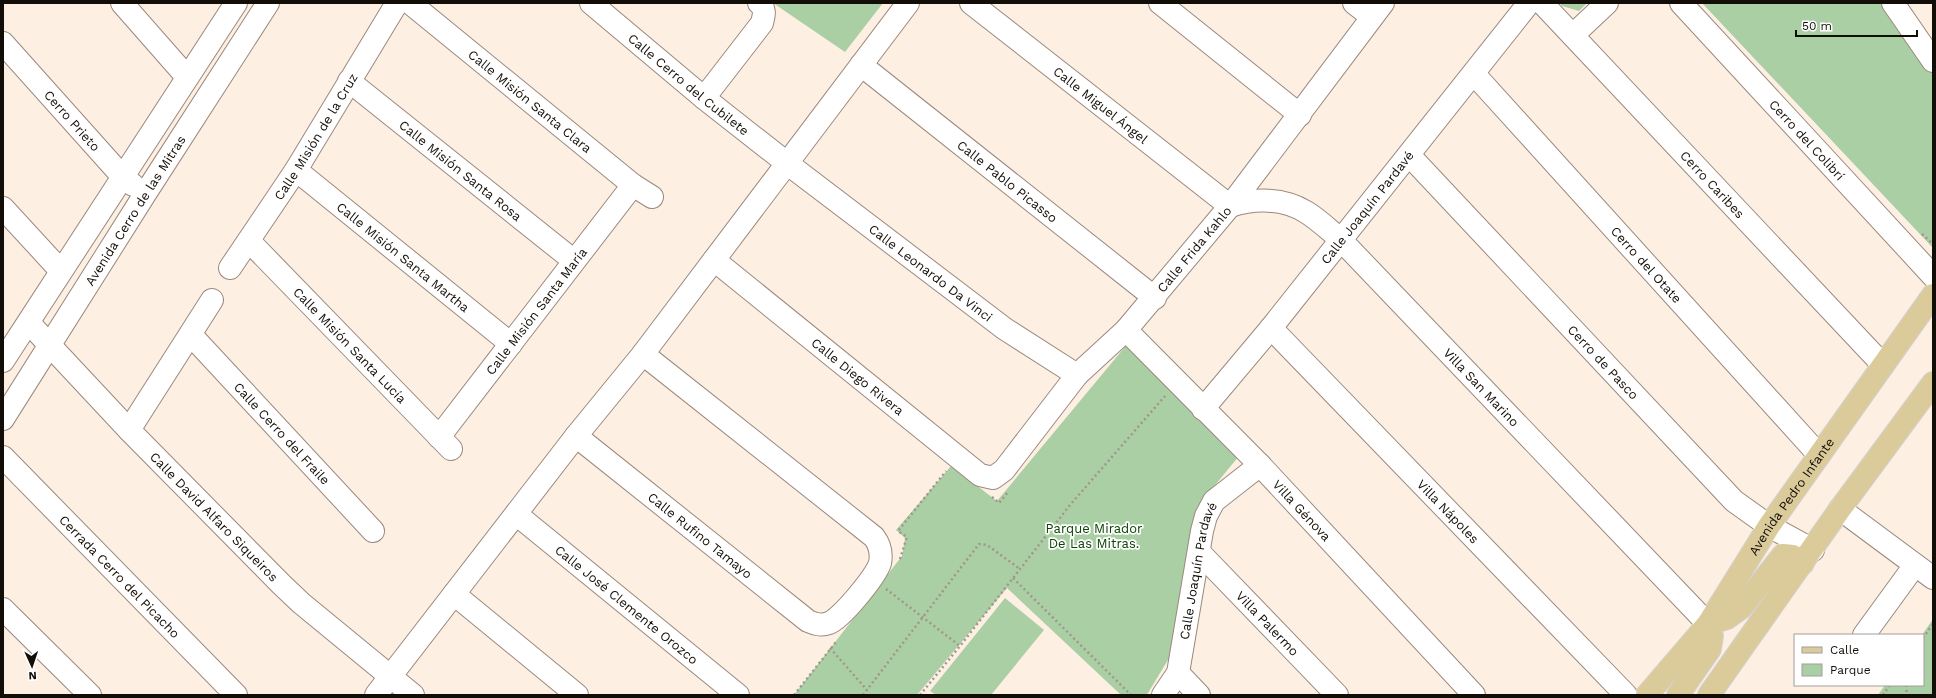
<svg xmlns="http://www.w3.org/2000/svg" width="1936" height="698" font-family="'Work Sans',sans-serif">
<rect width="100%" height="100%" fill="#feefe3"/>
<path fill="#aacfa4" d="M773 3H883L845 52Z
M1560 3H1587L1579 11 1562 6Z
M1702 3H1883L1933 75V248Z
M1129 342 1239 456 1197 507 1185 568 1180 640 1148 693 1146 695H1121L1007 588 917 695H794L902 556 905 538 896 530 951 466 997 501Z
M1005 598 1044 630 991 695H936L930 691Z
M1933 619V695H1878L1885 685H1923L1922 635Z"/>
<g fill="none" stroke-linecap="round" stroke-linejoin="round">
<defs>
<g id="minor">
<path d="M122 3 187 77"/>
<path id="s1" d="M410 3 633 185 652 197"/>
<path id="s2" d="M591 3 704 98 788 164 1005 329 1077 375"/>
<path id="s3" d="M971 3 1230 206C1255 198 1283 198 1306 212 1318 219 1329 230 1340 239L1708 624"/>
<path d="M1160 3 1300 115"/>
<path d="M1354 3 1372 17"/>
<path id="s4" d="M1542 3 1883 365"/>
<path id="s5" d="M1681 3 1933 276"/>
<path d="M1893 3 1933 61"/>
<path d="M1573 35 1607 3"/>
<path id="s6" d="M3 43 122 176 133 185"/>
<path id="s7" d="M861 65 1155 298"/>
<path id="s8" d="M1474 74 1819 455"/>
<path id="s9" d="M349 81 573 260"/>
<path d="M704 98 762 23C764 15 766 9 759 3"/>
<path id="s10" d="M1409 155 1734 501 1769 526 1813 550"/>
<path id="s11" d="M296 170 511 344"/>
<path d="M3 208 61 271"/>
<path id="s12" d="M249 241 451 449"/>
<path id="s13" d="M714 260 980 475 993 478 1004 470 1077 375 1126 330 1230 206 1383 3"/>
<path id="s14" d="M230 268 296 170 397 3"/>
<path id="s15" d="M29 323 129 430 281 584 301 603 413 695"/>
<path id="s16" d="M1271 328 1626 695"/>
<path id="s17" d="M1126 330 1260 465 1474 695"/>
<path id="s18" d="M191 335 373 531"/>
<path d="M3 361 236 3"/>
<path id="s19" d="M1203 409 1271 328 1529 3"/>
<path id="s20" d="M3 419 145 194 268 3"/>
<path d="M129 430 212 300"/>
<path id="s21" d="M576 436 808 621C815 624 821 626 829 623 841 619 876 576 880 563 882 553 880 545 874 537L643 354"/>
<path id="s22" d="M439 437 633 185"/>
<path id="s23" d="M3 457 236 695"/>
<path d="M1840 509 1933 578"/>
<path id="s24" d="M516 514 738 695"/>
<path id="s25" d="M1199 552 1337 695"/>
<path d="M454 594 577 695"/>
<path d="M3 609 90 695"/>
<path d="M1864 635 1915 565"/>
<path d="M1178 673 1199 695"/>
<path d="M376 695 576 436 643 354 908 3"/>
<path id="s26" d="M1163 695 1178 673 1202 531 1206 516 1214 501 1260 465"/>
</g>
<g id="major">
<path id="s27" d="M1647 695 1708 624 1769 526 1933 295"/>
<path d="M1678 695 1710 649 1712 636 1708 624 1727 618 1741 608 1783 555 1793 556 1803 563"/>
<path d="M1709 695 1840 509 1933 383"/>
</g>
</defs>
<use href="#minor" stroke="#9b897d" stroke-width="24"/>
<use href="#major" stroke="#d5d3d3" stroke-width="24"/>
<path stroke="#a1968c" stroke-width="2.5" stroke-dasharray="2 3" stroke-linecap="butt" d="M1922 234 1933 244
M992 497 999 503 1008 492
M900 559 907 537 898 531 946 471
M1013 578 1131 695
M886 589 960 646
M1923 638 1933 624
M830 648 867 690
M1906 685 1907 695
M794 695 836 642
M863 695 979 544 987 545 1020 569
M920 695 960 646 1070 505 1165 396
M1883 695 1890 685"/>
<use href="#minor" stroke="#fff" stroke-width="22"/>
<use href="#major" stroke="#dbcb9b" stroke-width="22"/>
</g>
<g text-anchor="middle" stroke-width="3.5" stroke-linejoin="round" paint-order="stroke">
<g font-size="13" fill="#130d08" stroke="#fff">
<text dy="5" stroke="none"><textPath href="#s2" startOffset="127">Calle Cerro del Cubilete</textPath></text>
<text dy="5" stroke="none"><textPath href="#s1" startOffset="155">Calle Misión Santa Clara</textPath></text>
<text dy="5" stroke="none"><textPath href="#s3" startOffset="165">Calle Miguel Ángel</textPath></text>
<text dy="5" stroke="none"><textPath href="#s6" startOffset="104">Cerro Prieto</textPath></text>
<text dy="5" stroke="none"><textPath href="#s14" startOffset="157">Calle Misión de la Cruz</textPath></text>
<text dy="5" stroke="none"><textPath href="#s5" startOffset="186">Cerro del Colibrí</textPath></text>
<text dy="5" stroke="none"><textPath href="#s9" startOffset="143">Calle Misión Santa Rosa</textPath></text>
<text dy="5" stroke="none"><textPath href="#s7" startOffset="187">Calle Pablo Picasso</textPath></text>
<text dy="5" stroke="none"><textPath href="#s4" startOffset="249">Cerro Caribes</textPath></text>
<text dy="5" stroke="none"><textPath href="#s19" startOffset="260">Calle Joaquín Pardavé</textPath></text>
<text dy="5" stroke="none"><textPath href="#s20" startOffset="247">Avenida Cerro de las Mitras</textPath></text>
<text dy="5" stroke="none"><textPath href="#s13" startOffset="661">Calle Frida Kahlo</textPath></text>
<text dy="5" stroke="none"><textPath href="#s11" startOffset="138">Calle Misión Santa Martha</textPath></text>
<text dy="5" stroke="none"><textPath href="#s8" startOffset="257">Cerro del Otate</textPath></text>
<text dy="5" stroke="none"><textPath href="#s2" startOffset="434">Calle Leonardo Da Vinci</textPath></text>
<text dy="5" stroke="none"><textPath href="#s22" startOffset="159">Calle Misión Santa María</textPath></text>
<text dy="5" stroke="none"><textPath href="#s12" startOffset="145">Calle Misión Santa Lucía</textPath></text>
<text dy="5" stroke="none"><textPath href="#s10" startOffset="284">Cerro de Pasco</textPath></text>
<text dy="5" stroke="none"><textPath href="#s13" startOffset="185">Calle Diego Rivera</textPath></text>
<text dy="5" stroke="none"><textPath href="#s3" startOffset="656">Villa San Marino</textPath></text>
<text dy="5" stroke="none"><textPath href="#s18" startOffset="134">Calle Cerro del Fraile</textPath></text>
<text dy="5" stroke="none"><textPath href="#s27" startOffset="246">Avenida Pedro Infante</textPath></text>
<text dy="5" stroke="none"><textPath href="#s17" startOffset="252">Villa Génova</textPath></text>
<text dy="5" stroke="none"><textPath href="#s16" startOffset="255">Villa Nápoles</textPath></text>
<text dy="5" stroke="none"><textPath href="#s15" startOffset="268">Calle David Alfaro Siqueiros</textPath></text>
<text dy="5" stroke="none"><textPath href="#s21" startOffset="159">Calle Rufino Tamayo</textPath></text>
<text dy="5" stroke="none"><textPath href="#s26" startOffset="131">Calle Joaquín Pardavé</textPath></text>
<text dy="5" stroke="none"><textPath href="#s23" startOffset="167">Cerrada Cerro del Picacho</textPath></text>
<text dy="5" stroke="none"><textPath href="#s24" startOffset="143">Calle José Clemente Orozco</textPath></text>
<text dy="5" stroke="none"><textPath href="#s25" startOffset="99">Villa Palermo</textPath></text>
</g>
<g font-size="13" fill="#0d4406" stroke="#fff">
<text x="1094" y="533">Parque Mirador<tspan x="1094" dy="15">De Las Mitras.</tspan></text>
</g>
</g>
<rect width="1936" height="698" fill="none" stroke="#130d08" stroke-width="8"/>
<rect x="1794" y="634" width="130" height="52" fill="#ffffff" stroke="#a19e9c"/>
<rect x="1802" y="647" width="20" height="6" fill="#dbcb9b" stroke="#a19e9c"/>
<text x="1830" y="654" font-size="12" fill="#130d08">Calle</text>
<rect x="1802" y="664" width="20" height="12" fill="#aacfa4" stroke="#a19e9c"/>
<text x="1830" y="674" font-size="12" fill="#130d08">Parque</text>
<g transform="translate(32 666) rotate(177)" stroke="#ffffff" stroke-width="3" paint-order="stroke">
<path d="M0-3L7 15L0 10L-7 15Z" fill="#130d08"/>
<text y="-6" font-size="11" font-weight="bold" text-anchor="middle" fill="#130d08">N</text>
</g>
<path d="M1796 30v6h121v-6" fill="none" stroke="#130d08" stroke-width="2"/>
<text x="1802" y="30" font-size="12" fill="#130d08" stroke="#ffffff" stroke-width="3" paint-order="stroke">50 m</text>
</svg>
